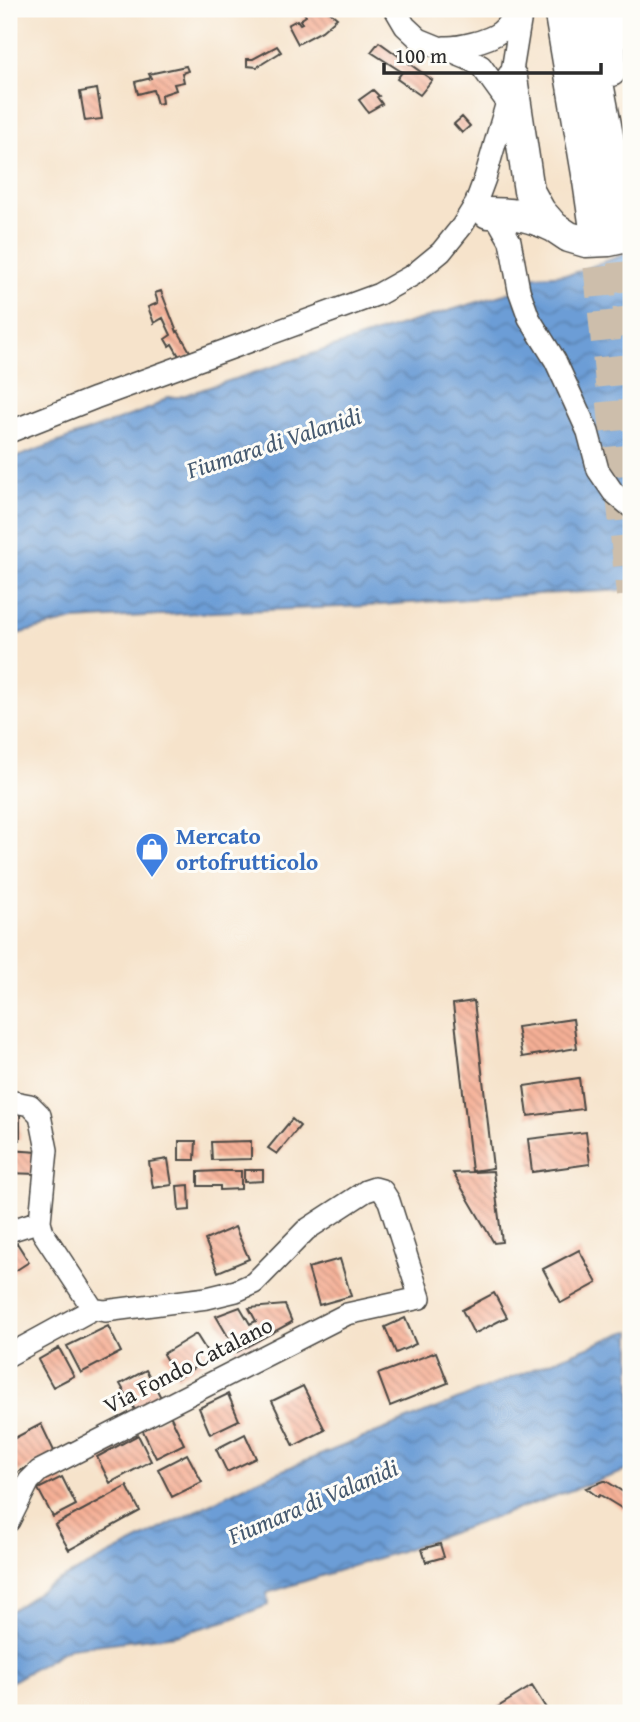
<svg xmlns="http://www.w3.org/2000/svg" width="640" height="1722" font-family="'Gentium Book Plus',serif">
<defs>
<pattern id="water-waves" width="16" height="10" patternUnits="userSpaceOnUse" patternTransform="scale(1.75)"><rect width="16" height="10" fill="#6c9dd6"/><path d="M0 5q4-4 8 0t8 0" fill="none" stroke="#5980ae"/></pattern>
<pattern id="building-back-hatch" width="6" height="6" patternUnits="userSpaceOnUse" patternTransform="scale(1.75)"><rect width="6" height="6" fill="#f6b096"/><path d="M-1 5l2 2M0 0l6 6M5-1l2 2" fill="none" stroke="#c78f7b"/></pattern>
</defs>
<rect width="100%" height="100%" fill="#fdfcf7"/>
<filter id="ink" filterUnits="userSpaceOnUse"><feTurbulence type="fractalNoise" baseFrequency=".0143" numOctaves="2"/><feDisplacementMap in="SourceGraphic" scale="14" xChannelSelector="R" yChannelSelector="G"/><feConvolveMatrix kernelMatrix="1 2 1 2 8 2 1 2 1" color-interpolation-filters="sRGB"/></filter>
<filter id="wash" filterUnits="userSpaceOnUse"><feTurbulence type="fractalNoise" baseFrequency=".00686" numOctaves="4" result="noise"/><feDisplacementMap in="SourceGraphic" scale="28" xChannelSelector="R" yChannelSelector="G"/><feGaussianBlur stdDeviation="1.57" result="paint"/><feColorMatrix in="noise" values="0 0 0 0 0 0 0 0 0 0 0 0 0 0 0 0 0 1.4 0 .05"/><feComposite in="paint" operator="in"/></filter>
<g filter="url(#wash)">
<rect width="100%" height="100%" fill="#f6e3cb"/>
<path fill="url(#water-waves)" stroke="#4c6480" stroke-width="2" d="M631 252V590L538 594 366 606 214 612 74 620 9 636V460L151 408 168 397H179L395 327 518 290 535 276 571 274Z
M631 1331V1469L400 1551 267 1593 268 1605 226 1621 176 1635 70 1648 9 1683V1612L46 1587 251 1483 625 1332Z"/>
<g id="blocks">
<path fill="url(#building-back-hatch)" d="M312 9H326L337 18 322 31 298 44 288 25 297 20 300 24 302 23 300 20 306 16 304 13Z
M379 42 432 80 420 95 397 79 402 72 371 52Z
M277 46 281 52 257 67 247 66V59H253Z
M186 66 188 71 182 73 184 82 174 84 176 90 161 95 162 103 157 104 153 90 138 94 135 82 151 78 149 74Z
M97 89 102 119 85 121 80 92Z
M373 90 379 96 377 97 382 104 368 112 359 100Z
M462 117 470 126 462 133 454 124Z
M161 291 177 332 178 331 192 355 182 361 172 344 169 346 165 339 171 335 163 318 154 323 148 307 158 303 155 293Z
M474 1001 493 1168 472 1171 453 1004Z
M573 1019 577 1048 522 1057 517 1027Z
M579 1078 583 1109 528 1116 524 1086Z
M9 1114H20V1140H9Z
M292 1119 300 1126 277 1154 268 1148Z
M586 1132 590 1164 532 1172 528 1139Z
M179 1141H196L195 1160H179Z
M251 1141V1159L212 1160 211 1142Z
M9 1150 38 1152 37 1174 9 1173Z
M168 1159 172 1185 153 1188 149 1162Z
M244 1170H263V1181L244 1182Z
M220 1171H241V1189L220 1190V1186H198V1172Z
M493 1171 502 1242 494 1243 453 1173Z
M189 1185 190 1210 179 1211 177 1186Z
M235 1227 249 1259 218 1272 205 1240Z
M17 1243 29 1262 9 1275V1249Z
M579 1250 597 1283 561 1303 543 1269Z
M340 1259 351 1296 319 1305 308 1268Z
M494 1293 507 1317 474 1334 462 1310Z
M285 1305 292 1322 237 1352 216 1316 240 1307 250 1324 256 1321 249 1308Z
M405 1318 416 1344 396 1353 385 1327Z
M108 1326 121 1352 81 1373 67 1346Z
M196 1334 211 1358 177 1378 163 1354Z
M59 1348 74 1376 53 1387 38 1360Z
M436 1352 448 1383 390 1406 378 1374Z
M146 1370 164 1403 139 1417 120 1384Z
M303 1386 325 1430 294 1446 272 1401Z
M228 1394 239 1420 210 1434 199 1408Z
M170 1415 184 1444 156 1458 142 1429Z
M41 1424 55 1453 14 1474 9 1463 13 1439Z
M245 1434 256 1458 227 1472 216 1449Z
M138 1435 151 1461 110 1483 97 1457Z
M187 1454 202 1482 172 1497 158 1469Z
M62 1477 76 1505 53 1517 38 1489Z
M604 1481H606L631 1497V1514L600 1495 598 1497 586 1488Z
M127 1486 140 1511 69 1550 55 1525Z
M440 1544 444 1557 426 1562 422 1549Z
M532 1686 549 1713H488Z"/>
</g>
</g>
<g filter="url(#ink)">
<use href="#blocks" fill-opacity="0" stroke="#494743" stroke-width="2"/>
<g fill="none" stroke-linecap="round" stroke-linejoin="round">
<path stroke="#cdbeab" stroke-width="30" stroke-dasharray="30 15" stroke-linecap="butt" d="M618 217 631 340
M594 222 631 595"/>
<defs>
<path id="minor" d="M395 9 405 26 419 39 468 59 481 66 507 102
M444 47C458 48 488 41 500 32 507 26 513 17 518 9
M482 210 498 220 510 241 519 290 529 318 555 360 588 432 598 470 613 492 631 507
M9 432 95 398 379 294 413 275 441 252 462 226 475 205 485 178 507 102 522 9
M9 1101 30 1105 40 1115 47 1150 40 1221 43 1233 93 1309 105 1311 207 1298 236 1291 254 1283 306 1230 366 1191 375 1188 382 1190 389 1201 420 1298 347 1314 39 1471 29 1481 9 1521
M9 1231 40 1221
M9 1355 93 1309"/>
<path id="highway" d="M559 9 587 174 594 222
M584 9 613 162 618 217
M610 9 611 71
M512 78 529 191 540 211 554 227 569 237 586 242 609 241 631 236
M488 213C514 213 530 216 554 227"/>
</defs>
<use href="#minor" stroke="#494743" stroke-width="24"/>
<use href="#highway" stroke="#494743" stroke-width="33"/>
<use href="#minor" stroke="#fff" stroke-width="21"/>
<use href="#highway" stroke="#fff" stroke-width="30"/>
</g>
</g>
<defs>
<symbol id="shop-pin" viewBox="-11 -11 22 30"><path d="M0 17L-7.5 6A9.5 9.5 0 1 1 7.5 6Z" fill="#3f7fe0" stroke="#fdfcf7"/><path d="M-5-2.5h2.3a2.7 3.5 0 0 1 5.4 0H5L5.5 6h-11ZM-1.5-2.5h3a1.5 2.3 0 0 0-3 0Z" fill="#fff"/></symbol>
</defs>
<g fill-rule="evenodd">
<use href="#shop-pin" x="133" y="830" width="38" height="52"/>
</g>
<g text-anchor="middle" stroke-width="6" stroke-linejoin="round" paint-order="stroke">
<g font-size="23" font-weight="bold" fill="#366cbe" stroke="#fdfcf7" text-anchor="start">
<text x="176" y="844">Mercato<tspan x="176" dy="26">ortofrutticolo</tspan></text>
</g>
<g font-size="23" fill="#2b2b2b" stroke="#fdfcf7">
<text transform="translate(188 1365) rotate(-27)" y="8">Via Fondo Catalano</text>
</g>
<g font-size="24" font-style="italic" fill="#45596f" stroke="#fdfcf7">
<text transform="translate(274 443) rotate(-18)" y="8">Fiumara di Valanidi</text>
<text transform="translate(313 1502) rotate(-23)" y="8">Fiumara di Valanidi</text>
</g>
</g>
<rect width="640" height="1722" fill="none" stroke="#fdfcf7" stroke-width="35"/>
<path d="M384 63v10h217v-10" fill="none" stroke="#2b2b2b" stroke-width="3.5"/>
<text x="395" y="63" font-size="21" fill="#2b2b2b" stroke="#fdfcf7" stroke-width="5" paint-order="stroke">100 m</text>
</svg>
